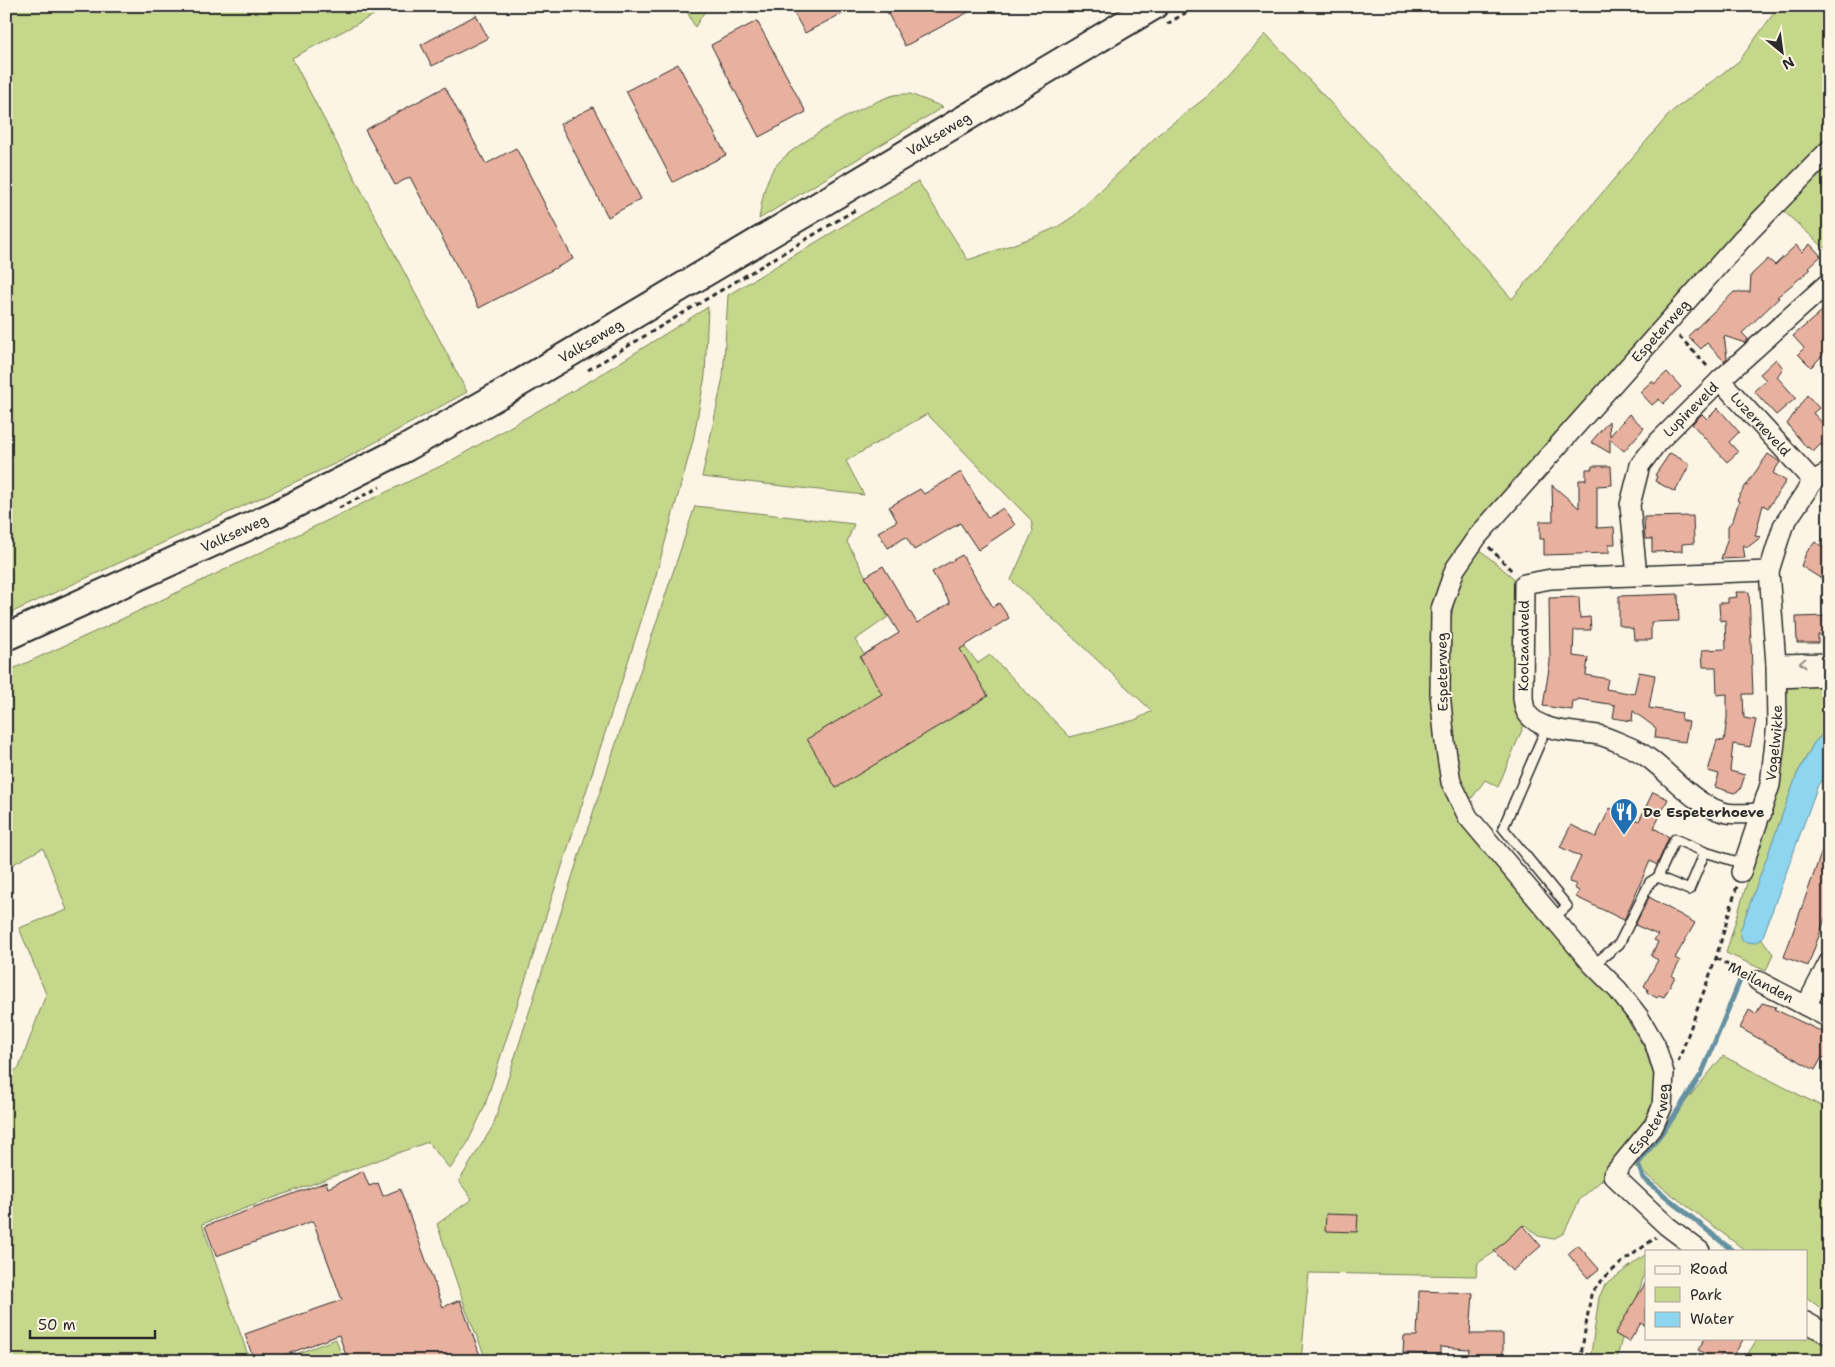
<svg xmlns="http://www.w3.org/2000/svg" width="1835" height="1367" font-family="'Shantell Sans',sans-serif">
<rect width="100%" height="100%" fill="#fcf5e5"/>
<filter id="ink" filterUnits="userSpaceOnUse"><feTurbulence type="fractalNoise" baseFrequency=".02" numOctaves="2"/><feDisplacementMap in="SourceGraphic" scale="10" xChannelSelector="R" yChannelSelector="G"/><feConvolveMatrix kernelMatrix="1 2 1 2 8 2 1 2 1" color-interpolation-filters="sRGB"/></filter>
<g filter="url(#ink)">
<path fill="#c5d78b" stroke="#78815b" d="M6 6H391L292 58 467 392 343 460 6 615Z
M684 6H708L695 27Z
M1779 6H1829V139L1797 168 1671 311 1444 584 1449 788 1612 995 1645 1049 1658 1088 1642 1130 1632 1146 1602 1180 1580 1199 1564 1233 1553 1239 1538 1236 1526 1225 1498 1250 1478 1263 1476 1276 1309 1273 1301 1361H482L486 1359 466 1310 437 1224 472 1199 459 1181 493 1126 582 846 695 506 854 524 847 542 888 617 855 640 887 690 961 643 978 663 990 655 1070 737 1135 720 1152 711 1011 580 1033 531 1031 520 927 414 846 461 864 495 702 477 723 377 728 295 918 181 968 260 1034 237 1057 227 1074 216 1160 133 1209 95 1266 34 1479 261 1512 299 1671 112 1739 61Z
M910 94 943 107 759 219C762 201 764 183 774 168 789 146 865 104 891 96 896 94 903 94 910 94Z
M1829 162V252L1781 209Z
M708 307 705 376 693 441 656 575 484 1108 467 1144 450 1169 428 1142 202 1224 250 1361H6V1075L19 1068 46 994 19 928 67 910 43 848 6 868V672L101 629 447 463 595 378Z
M1479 549 1517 581 1524 725 1498 787 1485 780 1472 798 1468 799C1445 750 1443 650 1455 597 1459 579 1470 565 1479 549Z
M1800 683H1829V727L1814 743 1797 774 1755 943 1762 939 1773 954 1766 971 1726 953 1783 763V696L1789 687Z
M1723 1056 1829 1110V1302L1823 1310 1806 1297V1251H1746L1633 1165Z
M1646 1254C1646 1291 1622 1324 1617 1361H1590L1599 1297 1605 1285Z
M1806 1332 1829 1344V1361H1743L1758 1338H1806Z
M336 1339 343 1361H277Z"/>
<path fill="#8ed5ef" stroke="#6691a1" d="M1829 727V771L1818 785 1762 939 1755 943 1742 941 1740 931 1797 774 1814 743Z"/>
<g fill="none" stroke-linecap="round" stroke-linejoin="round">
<path stroke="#6691a1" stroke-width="5" d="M1733 1251 1643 1178 1638 1164 1670 1122 1702 1073 1741 978"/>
</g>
<path fill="#e8b09e" stroke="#2b2b2b" d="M790 6H856L805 33Z
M884 6H980L905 46Z
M476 15 488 38 432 66 421 45Z
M757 21 806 112 759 137 711 45Z
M678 64 726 155 673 182 626 91Z
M445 87 486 164 516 148 573 259 479 308 410 177 395 185 365 130Z
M593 107 641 199 608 217 560 124Z
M1810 244 1821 256 1809 267 1811 269 1777 297 1779 298 1742 333 1748 339 1745 343 1724 336 1727 358 1724 361 1707 343 1701 349 1688 336 1734 292H1750L1751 275 1768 259 1775 265 1796 245 1802 252Z
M1829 305V349L1811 367 1798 354 1804 348 1793 336Z
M1776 359 1783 368 1777 377 1796 398 1776 415 1754 391 1766 380 1760 374Z
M1667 372 1681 387 1663 404 1659 399 1652 405 1640 392 1652 381 1654 384Z
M1807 395 1819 408 1813 413 1829 430V453L1821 444 1813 452 1808 447 1807 448 1787 424Z
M1718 408 1739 432 1729 442 1738 452 1727 462 1692 424 1702 414 1707 419Z
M1629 414 1644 428 1624 451 1610 439V453L1591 442 1609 421 1610 436Z
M1670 453 1690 464 1675 492 1655 481 1657 476 1655 475Z
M1768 454 1780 462 1773 473 1786 481 1768 508 1763 505 1755 536 1761 537 1748 547 1743 545 1745 558 1721 559 1728 537V526L1733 520 1739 501 1737 500 1746 485 1748 486 1747 484Z
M1592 466H1611L1612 485 1597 486V528L1614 527 1615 544H1609V553L1544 555V539H1540V521H1553L1552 485 1579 508V480H1586V469H1592Z
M961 472 988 518 1003 508 1015 525 978 550 960 523 914 550 906 537 888 548 878 532 897 521 889 507 920 489 924 494Z
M1693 516 1694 543 1682 544V551L1652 552V539H1645L1644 517Z
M1815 542 1829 551V562L1820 578 1801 566 1806 553Z
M962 555 993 607 999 603 1009 618 960 649 988 696 836 788 807 739 882 694 860 657 899 633 865 577 883 566 917 623 950 603 932 572Z
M1736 592H1749L1753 694H1743L1744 718 1756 720 1750 747 1733 744 1730 771 1745 775 1740 790 1734 793 1715 787 1719 774 1708 771 1717 740 1724 741 1727 718V694L1717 695 1716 667H1703L1702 650 1726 649 1725 620 1720 621 1719 603H1728V598L1737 597Z
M1678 594 1679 621 1651 622V640H1634L1633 629 1619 625V596Z
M1579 597 1580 618 1590 617 1591 630H1574L1573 656 1588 658 1586 675 1608 679 1606 689 1634 694 1639 672 1655 675 1649 708 1682 713 1681 720 1689 722 1685 742 1655 738 1656 728 1633 711 1632 721 1613 718 1615 705 1578 699 1577 701H1573L1572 710 1543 706 1550 662 1549 598Z
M1829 616V635H1818V643H1797L1796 617Z
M1653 792 1668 799 1654 828 1669 837 1657 865 1650 861 1624 920 1576 897 1579 891 1574 888 1576 884 1569 882 1581 857 1560 847 1571 825 1596 837 1610 808 1639 821Z
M1827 837H1829V908L1808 966 1784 957Z
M1649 897 1695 923 1675 958 1680 961 1672 976 1675 977 1664 997 1659 995 1657 998 1647 992 1648 989 1644 986 1658 960 1651 956 1658 942 1654 940 1658 935 1635 925Z
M1762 1003 1776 1007 1774 1009 1829 1035V1060L1822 1057 1815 1070 1740 1028 1749 1010 1756 1014Z
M363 1171 369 1186 378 1183 383 1196 400 1189 443 1307 460 1300 482 1361H348L339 1335 268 1361H254L245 1334 342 1300 313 1221 216 1256 205 1226 326 1182 328 1188Z
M1326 1214 1358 1215 1357 1232 1325 1231Z
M1523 1225 1541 1246 1512 1271 1494 1251Z
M1578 1245 1599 1269 1588 1278 1568 1254Z
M1646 1282V1326L1641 1323 1629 1342 1615 1334Z
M1419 1291 1473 1293 1470 1334H1503V1357L1468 1356 1469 1349 1440 1347V1354L1403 1353 1404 1336H1417Z
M1705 1338H1744L1731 1360 1722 1354 1718 1361 1698 1350Z"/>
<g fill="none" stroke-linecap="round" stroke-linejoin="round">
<defs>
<path id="service" d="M1542 738 1503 828 1567 906 1553 919
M1705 852 1689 890 1658 877 1675 839 1705 852 1744 864
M1593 965 1619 944 1650 882 1658 877"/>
<g id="minor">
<path id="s1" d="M1720 380 1813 481"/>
<path id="s2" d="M1637 576 1630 505 1640 465 1657 443 1720 380 1829 282"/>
<path d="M1776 664 1829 663"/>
<path d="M1777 678 1829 676"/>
<path id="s3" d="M1762 813C1751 813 1738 815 1727 813 1687 805 1664 760 1627 746 1617 742 1608 737 1598 735 1576 731 1541 733 1527 713 1524 709 1524 703 1523 698L1524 584 1551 579 1769 571"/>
<path id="s4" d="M1741 872 1770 785 1777 724 1776 664 1769 571 1783 526 1813 481 1829 472"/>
<path d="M1758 981 1829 1018"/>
<path d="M1806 1006 1829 962"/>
<path id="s5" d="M1700 1251 1667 1226 1613 1175 1654 1125 1662 1107 1664 1073 1655 1044 1639 1017 1618 990 1593 965 1468 817 1451 782 1445 743 1440 693 1441 609 1455 569 1477 537 1741 240 1829 150"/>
<path d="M1806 1322 1829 1335"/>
</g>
<g id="secondary">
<path id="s6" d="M6 637 274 515 406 448 508 390 1154 6"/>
</g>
</defs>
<use href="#service" stroke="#2b2b2b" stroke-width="12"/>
<use href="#minor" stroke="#2b2b2b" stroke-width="22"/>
<use href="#secondary" stroke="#2b2b2b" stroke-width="30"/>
<path stroke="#2b2b2b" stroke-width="3" stroke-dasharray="5 4" stroke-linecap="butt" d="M1167 24 1197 6
M1679 336 1709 368
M588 370 855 210
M339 508 380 487
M1489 547 1514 573
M6 661 13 658
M1716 958 1744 974
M1678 1062 1716 958 1737 886
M1580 1361 1591 1295C1606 1270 1634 1255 1656 1237"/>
<use href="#service" stroke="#fcf5e5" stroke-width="9"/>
<use href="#minor" stroke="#fcf5e5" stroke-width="19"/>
<use href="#secondary" stroke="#fcf5e5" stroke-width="26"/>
</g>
<defs><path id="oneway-chevron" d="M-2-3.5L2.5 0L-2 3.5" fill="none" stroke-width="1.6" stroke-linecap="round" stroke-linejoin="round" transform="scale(1.25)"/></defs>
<use stroke="#949088" href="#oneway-chevron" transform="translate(1803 663) rotate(179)"/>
</g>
<defs>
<symbol id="restaurant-pin" viewBox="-11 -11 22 30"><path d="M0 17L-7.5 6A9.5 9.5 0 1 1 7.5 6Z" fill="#1f6fb2" stroke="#fcf5e5"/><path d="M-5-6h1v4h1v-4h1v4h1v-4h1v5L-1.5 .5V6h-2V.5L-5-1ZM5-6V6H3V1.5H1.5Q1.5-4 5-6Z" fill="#fff"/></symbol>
</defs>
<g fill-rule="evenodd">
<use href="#restaurant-pin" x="1608" y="796" width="32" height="43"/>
</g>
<g text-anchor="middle" stroke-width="4" stroke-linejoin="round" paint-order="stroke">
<g font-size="14" fill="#2b2b2b" stroke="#fcf5e5">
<text dy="5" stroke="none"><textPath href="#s6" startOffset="1061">Valkseweg</textPath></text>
<text dy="5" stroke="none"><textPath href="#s5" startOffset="1129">Espeterweg</textPath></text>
<text dy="5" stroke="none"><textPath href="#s6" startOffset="656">Valkseweg</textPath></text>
<text dy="5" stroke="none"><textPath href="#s2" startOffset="188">Lupineveld</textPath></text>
<text dy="5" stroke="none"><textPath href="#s1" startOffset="60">Luzerneveld</textPath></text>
<text dy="5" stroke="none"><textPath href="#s6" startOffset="251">Valkseweg</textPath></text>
<text dy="5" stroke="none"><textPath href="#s3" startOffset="332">Koolzaadveld</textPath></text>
<text transform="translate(1442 672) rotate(-91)" y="5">Espeterweg</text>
<text dy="5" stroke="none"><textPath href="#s4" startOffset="134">Vogelwikke</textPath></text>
<text transform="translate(1761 982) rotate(28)" y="5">Meilanden</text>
<text dy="5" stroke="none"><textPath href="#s5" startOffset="184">Espeterweg</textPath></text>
</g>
<g font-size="14" font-weight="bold" fill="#2b2b2b" stroke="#fcf5e5" text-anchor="start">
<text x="1643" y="817">De Espeterhoeve</text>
</g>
</g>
<rect width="1835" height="1367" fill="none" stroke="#fcf5e5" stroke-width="25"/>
<rect x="12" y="12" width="1810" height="1342" fill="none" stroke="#2b2b2b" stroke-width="2" filter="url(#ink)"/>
<rect x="1645" y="1250" width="162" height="90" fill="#fcf5e5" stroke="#a8a49b"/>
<rect x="1655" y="1266" width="25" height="8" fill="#fcf5e5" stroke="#a8a49b"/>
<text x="1690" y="1274" font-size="15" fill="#2b2b2b">Road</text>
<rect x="1655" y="1287" width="25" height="15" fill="#c5d78b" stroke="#a8a49b"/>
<text x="1690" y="1300" font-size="15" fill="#2b2b2b">Park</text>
<rect x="1655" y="1312" width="25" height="15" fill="#8ed5ef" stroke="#a8a49b"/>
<text x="1690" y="1324" font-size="15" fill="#2b2b2b">Water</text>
<g transform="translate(1782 52) rotate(151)" stroke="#fcf5e5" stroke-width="4" paint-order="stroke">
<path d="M0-4L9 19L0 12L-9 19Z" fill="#2b2b2b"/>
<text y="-8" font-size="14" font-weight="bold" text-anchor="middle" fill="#2b2b2b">N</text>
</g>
<path d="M30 1330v8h125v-8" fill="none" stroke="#2b2b2b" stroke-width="2.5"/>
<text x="38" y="1330" font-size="15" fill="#2b2b2b" stroke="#fcf5e5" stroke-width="4" paint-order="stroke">50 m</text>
</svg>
